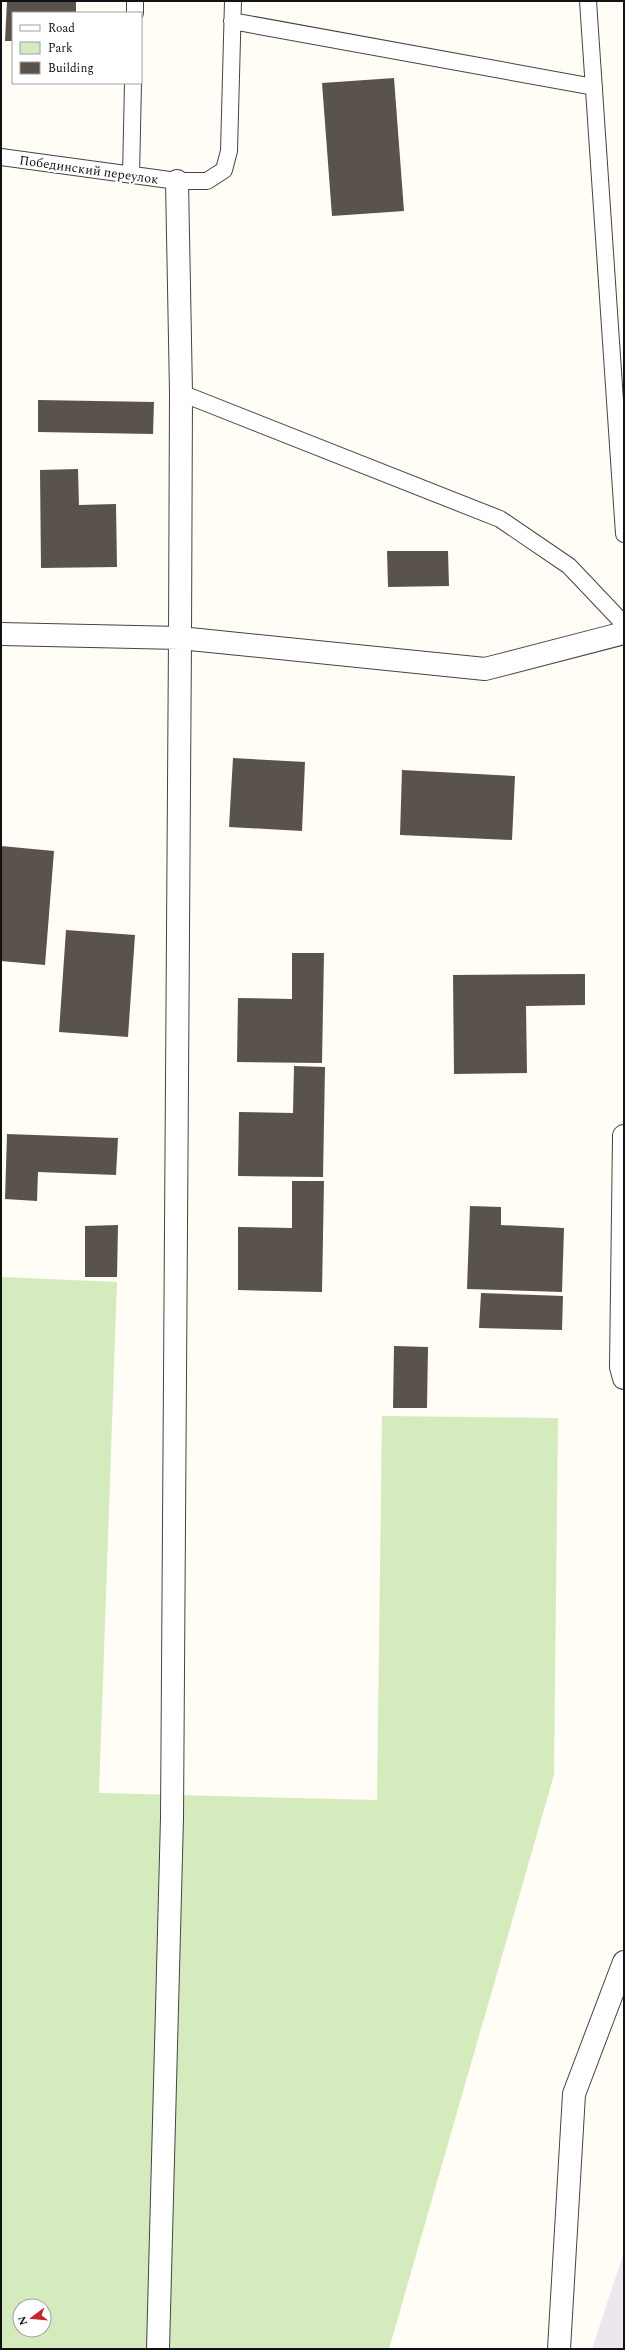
<svg xmlns="http://www.w3.org/2000/svg" width="625" height="2350" font-family="Spectral,serif">
<rect width="100%" height="100%" fill="#fffdf5"/>
<path fill="#eee6ef" d="M624 2252V2349H592Z"/>
<path fill="#d5ebbd" fill-rule="evenodd" d="M1 1277 117 1282 99 1793 377 1800 382 1416 558 1418 554 1775 389 2349H1ZM20 2306H44V2330H20Z"/>
<path fill="#5a524d" d="M7 1H76V13H13V41H5Z
M394 78 404 211 332 216 322 83Z
M38 400 154 402 153 434 38 432Z
M78 469 79 505 116 504 117 567 41 568 40 470Z
M387 551H448L449 586 388 587Z
M233 758 305 762 302 831 229 827Z
M402 770 515 776 512 840 400 835Z
M1 846 54 851 45 965 1 961Z
M66 930 135 935 128 1037 59 1032Z
M292 953H324L322 1063 237 1062 238 998 292 999Z
M585 974V1005L526 1006 527 1073 454 1074 453 975Z
M294 1066 325 1067 323 1177 238 1176 239 1112 293 1113Z
M7 1134 118 1138 116 1175 38 1172 37 1201 5 1199Z
M292 1181H324L322 1292 238 1290V1227L292 1228Z
M470 1206 501 1207V1225L564 1228 562 1292 467 1289Z
M118 1225 117 1277H85V1226Z
M481 1293 563 1296 562 1330 479 1328Z
M394 1346 428 1347 427 1408H393Z"/>
<g fill="none" stroke-linecap="round" stroke-linejoin="round">
<defs>
<path id="lane" d="M588 1 624 534
M135 13V1
M232 21 594 87
M1 157 177 181H207L224 170 229 151 233 1
M131 175 133 83
M181 393 500 519 569 566 624 624"/>
<path id="street" d="M1 634 180 638 485 669 624 633
M624 1136 621 1367 624 1378
M158 2349 172 1818 180 638 181 393 177 181
M559 2349 574 2094 624 1962"/>
</defs>
<use href="#lane" stroke="#444" stroke-width="18"/>
<use href="#street" stroke="#444" stroke-width="24"/>
<use href="#lane" stroke="#fff" stroke-width="16"/>
<use href="#street" stroke="#fff" stroke-width="22"/>
</g>
<g text-anchor="middle" stroke-width="4" stroke-linejoin="round" paint-order="stroke">
<g font-size="13" fill="#111" stroke="#fff">
<text transform="translate(89 169) rotate(8)" y="5">Побединский переулок</text>
</g>
</g>
<rect width="625" height="2350" fill="none" stroke="#111111" stroke-width="4"/>
<rect x="12" y="12" width="130" height="72" fill="#ffffff" stroke="#a0a0a0"/>
<rect x="20" y="25" width="20" height="6" fill="#ffffff" stroke="#a0a0a0"/>
<text x="48" y="32" font-size="12" fill="#111111">Road</text>
<rect x="20" y="42" width="20" height="12" fill="#d5ebbd" stroke="#a0a0a0"/>
<text x="48" y="52" font-size="12" fill="#111111">Park</text>
<rect x="20" y="62" width="20" height="12" fill="#5a524d" stroke="#a0a0a0"/>
<text x="48" y="72" font-size="12" fill="#111111">Building</text>
<g transform="translate(32 2318) rotate(254)"><circle r="19" fill="#ffffff" stroke="#a0a0a0"/>
<path d="M0-3L7 15L0 10L-7 15Z" fill="#c4262e"/>
<text y="-6" font-size="11" font-weight="bold" text-anchor="middle" fill="#111111">N</text>
</g>
</svg>
